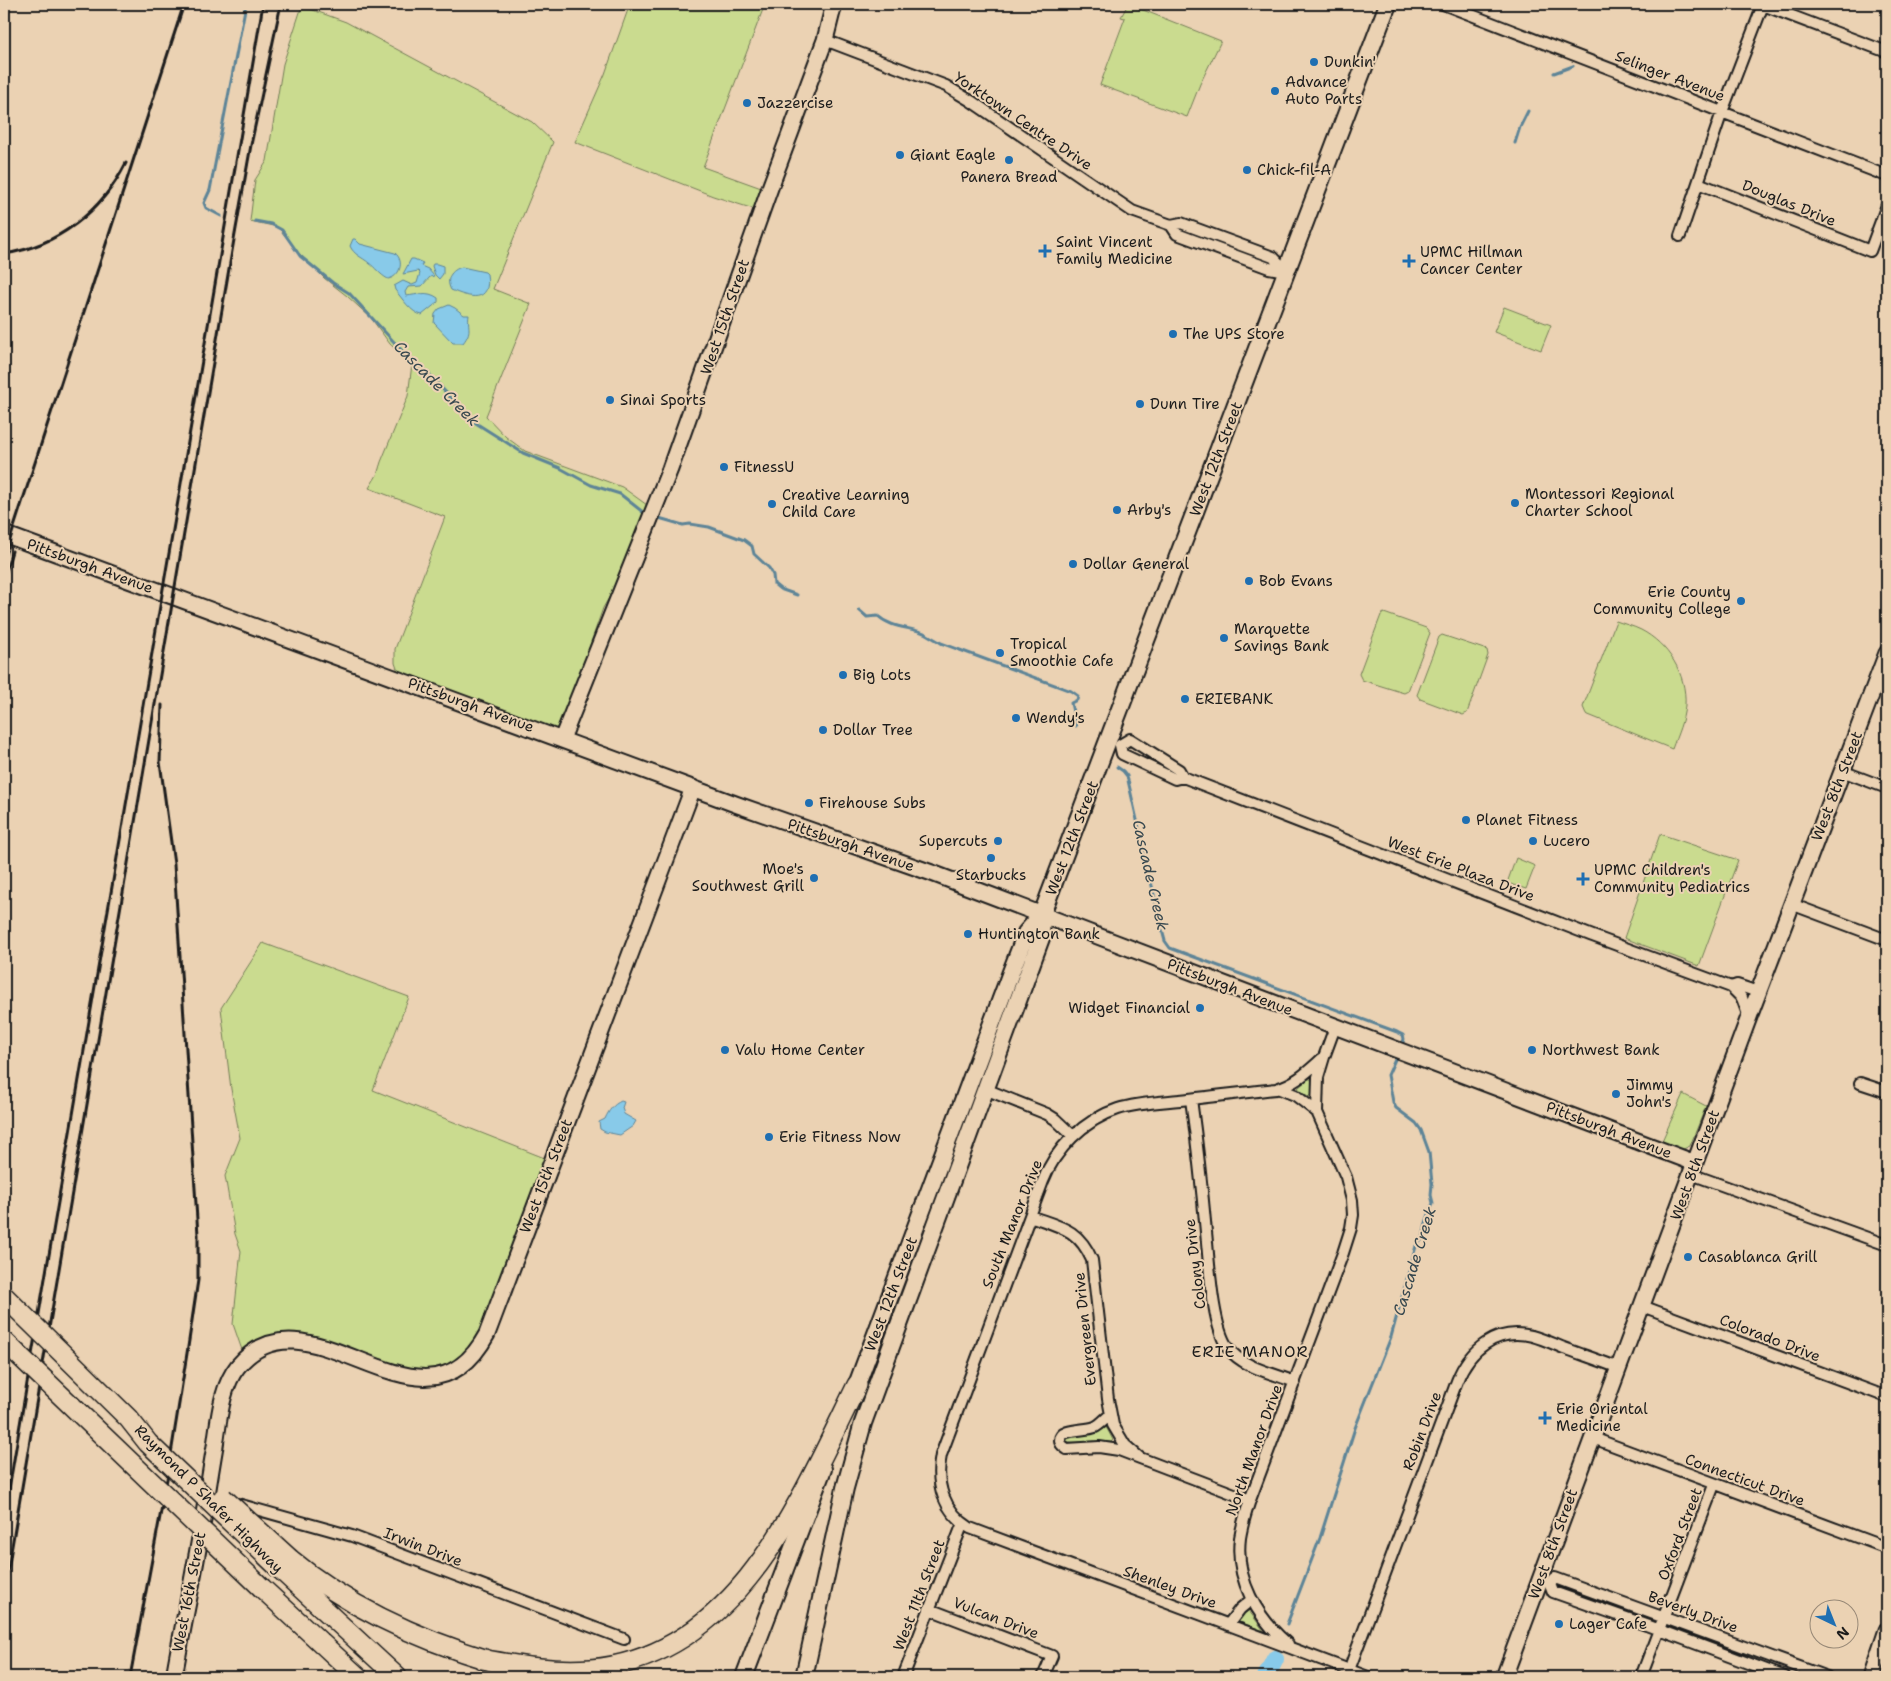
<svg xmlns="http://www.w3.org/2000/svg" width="1891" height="1681" font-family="'Shantell Sans',sans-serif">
<rect width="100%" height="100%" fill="#ebd2b3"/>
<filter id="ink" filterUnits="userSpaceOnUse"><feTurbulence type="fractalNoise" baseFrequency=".02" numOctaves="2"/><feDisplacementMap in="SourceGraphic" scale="10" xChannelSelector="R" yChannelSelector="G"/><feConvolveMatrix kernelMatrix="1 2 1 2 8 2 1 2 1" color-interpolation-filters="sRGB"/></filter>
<g filter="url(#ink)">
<path fill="#cadb8f" stroke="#737c56" d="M630 4H765L703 167 764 189 757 210 713 196 575 142 605 74Z
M1128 4 1221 41 1200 84 1187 117 1100 85 1125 18 1121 17Z
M302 6 346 22 532 122 553 142 493 289 531 304 486 416 506 437 525 451 622 487 647 505 614 589 603 608 579 676 555 733 399 674 395 663V649L445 517 369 488 377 475 381 462 408 396 412 364 390 344 371 318 347 296 324 278 298 252 278 227 250 221 255 180 267 161 283 64Z
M1504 307 1551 325 1541 350 1494 332Z
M1384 613 1426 628 1430 633 1408 691 1404 693 1362 680 1359 674 1381 615Z
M1616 621C1624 624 1633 626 1641 630 1668 644 1687 674 1685 705 1684 720 1677 735 1672 749L1586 714 1583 707Z
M1442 635 1487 650 1488 655 1467 713 1463 715 1420 699 1417 695 1439 637Z
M1660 834 1738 860 1699 966 1624 938Z
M1516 858 1535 866 1526 889 1507 883Z
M263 943 409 997 373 1090 547 1159 484 1329 473 1348 448 1367 411 1373 303 1336C278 1332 265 1341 243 1353L233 1324 241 1251 235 1234 225 1176 240 1138 231 1089 221 1008Z
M1308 1079H1311L1313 1082 1312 1095 1309 1097 1298 1088Z
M1683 1094 1706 1106 1690 1146 1681 1150 1661 1143Z
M1106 1427 1113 1440 1111 1442C1100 1440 1072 1444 1066 1441L1068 1437 1098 1433Z
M1247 1610 1249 1611 1264 1631 1239 1622V1618Z"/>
<path fill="#88cae9" stroke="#5d8497" d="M353 239H355L360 244 395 253C405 261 400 277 388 279 379 274 376 268 369 263 362 257 354 255 350 246Z
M411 259H414L423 263 421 266 428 269 434 276 430 277 422 286 408 287 405 292 406 296C418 295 427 290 438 298V302L422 315C411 313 402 298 395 290L394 286 403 281 412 285 417 283 420 273 418 271 403 274Z
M433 264H437L443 266V274L439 279 435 275 432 266Z
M462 267 485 272 487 274C492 304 469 298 451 290 445 279 451 270 462 267Z
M449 305 455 308 464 315H469C467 328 473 330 463 343H453L434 323 435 314 439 309Z
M621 1101 624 1102 622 1108 624 1114 636 1121 633 1126 620 1135 605 1132 600 1129 599 1122 605 1119C609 1110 613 1105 621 1101Z"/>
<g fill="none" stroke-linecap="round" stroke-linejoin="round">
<path stroke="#5d8497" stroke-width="3" d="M1554 73 1573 66
M1515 143 1520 127 1528 111
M221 216 206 208 204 203 210 190 246 4
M255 221 271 224 282 230 300 256 333 283 349 293 406 355 429 374 471 420 523 453 560 468 591 485 620 494 644 513
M659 518 683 525 690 524 709 527 744 540 752 546 754 554 769 568 773 575 774 584 780 589 797 595
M859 610 867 617 878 616C891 628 909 627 924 633 930 636 936 640 941 643L1071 691 1078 696 1077 700 1071 703 1076 726
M1117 767 1123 771 1127 776 1162 930 1165 941 1170 948 1397 1032 1403 1035 1404 1039 1401 1048
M1287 1624 1320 1538 1355 1428 1391 1337 1416 1246 1423 1238 1426 1223 1433 1203 1431 1195 1432 1184 1429 1152 1421 1130 1416 1123 1396 1108 1393 1102 1388 1075 1397 1055"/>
<path stroke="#88cae9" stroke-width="18" d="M1266 1677 1275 1659"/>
<defs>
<path id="street" d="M1443 4 1887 176
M825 40 946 86 971 101 1132 211 1171 225 1181 223 1273 257 1286 271
M1698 183 1870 251 1887 205
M1171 225 1177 234 1269 268 1286 271
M1680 236 1722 112 1763 5 1887 52
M1842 771 1887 788
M1183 777 1179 770 1130 739 1120 745 1122 754 1175 779 1183 777 1590 935 1731 987 1742 998 1749 1017
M1791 904 1887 940
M1731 987 1737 985 1758 992
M1324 1057C1308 1071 1297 1083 1276 1089 1247 1092 1218 1096 1189 1099 1166 1102 1140 1102 1118 1109 1084 1120 1055 1149 1043 1181L941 1455C935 1484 944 1512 970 1528L1368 1677
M1860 1083 1887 1092
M985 1089 1047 1114 1055 1119 1073 1136
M1280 1089 1295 1095 1317 1112
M1191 1099C1197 1143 1202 1188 1206 1232 1209 1260 1212 1327 1228 1348 1243 1368 1273 1373 1295 1382
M1691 1174 1887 1245
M1030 1216C1060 1227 1078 1228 1092 1260L1108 1399 1113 1425 1125 1445 1140 1458
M1642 1306 1887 1397
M1110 1415C1105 1419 1100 1425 1095 1427 1086 1431 1060 1428 1060 1440 1060 1445 1064 1447 1067 1449L1099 1447 1119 1450 1250 1500
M1593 1438 1887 1548
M234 1503 352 1536 624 1639
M929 1609 1052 1656 1043 1677
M1228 1625 1240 1609 1251 1600
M1288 1644C1257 1618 1235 1579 1240 1538 1242 1525 1246 1512 1250 1500L1343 1253 1351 1228 1353 1215 1352 1200 1346 1177 1317 1112 1318 1077 1324 1057 1335 1027
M1349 1670 1457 1381C1469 1350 1496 1327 1532 1336 1543 1339 1554 1344 1564 1348 1583 1355 1601 1361 1619 1368
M903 1677 963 1523
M1641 1677 1714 1485
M1785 1677 1649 1626 1553 1592 1550 1584 1555 1578 1827 1677"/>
<path id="secondary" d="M4 534 738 805 932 873 1695 1163
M562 739 670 469 771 185 825 40 834 4
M174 1677C182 1629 193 1580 201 1532 206 1503 210 1474 215 1446 219 1420 221 1387 238 1366 310 1280 423 1453 487 1334L693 788
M1504 1677 1749 1017 1887 653
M1871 1677 1887 1630"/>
<path id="primary" d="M852 1398 1011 972 1026 933 1042 914 1388 4
M744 1677 823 1469
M804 1677 845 1488 863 1423 1041 938 1042 914"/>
<path id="highway" d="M290 1559C349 1608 420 1640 494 1662
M280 1569 397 1677
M262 1588 358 1677
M482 1659C519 1666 554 1672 591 1669 738 1656 801 1499 857 1385"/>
</defs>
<use href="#street" stroke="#1c1c1c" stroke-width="14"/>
<use href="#secondary" stroke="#1c1c1c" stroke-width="19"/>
<use href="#primary" stroke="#1c1c1c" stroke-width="20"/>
<use href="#highway" stroke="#1c1c1c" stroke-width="22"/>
<use href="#street" stroke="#ebd2b3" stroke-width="10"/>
<use href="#secondary" stroke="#ebd2b3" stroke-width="15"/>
<use href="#primary" stroke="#ebd2b3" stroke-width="16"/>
<use href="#highway" stroke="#ebd2b3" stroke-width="19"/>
<path stroke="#1c1c1c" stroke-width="3" d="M4 254C58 246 102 211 126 163
M4 558 184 4
M4 578 12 551
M4 1518 263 4
M4 1593 232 251 251 145 281 4
M130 1677 167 1479 188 1347 198 1280V1235L174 864 160 762 162 705"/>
<defs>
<path id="highway-bridge" d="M4 1296 129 1419 148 1443 280 1569
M4 1341 262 1588
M223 1498 290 1559"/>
</defs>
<use href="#highway-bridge" stroke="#1c1c1c" stroke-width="22" stroke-linecap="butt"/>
<use href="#highway-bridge" stroke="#ebd2b3" stroke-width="19"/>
</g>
</g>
<g fill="#1f6fb2" stroke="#ebd2b3" stroke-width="2">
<circle cx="1314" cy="62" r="5"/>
<circle cx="1275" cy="91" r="5"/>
<circle cx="747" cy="103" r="5"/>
<circle cx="900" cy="155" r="5"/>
<circle cx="1009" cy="160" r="5"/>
<circle cx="1247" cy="170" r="5"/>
<path d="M1042.5 243.5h5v5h5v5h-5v5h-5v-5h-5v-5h5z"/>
<path d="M1406.5 253.5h5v5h5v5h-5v5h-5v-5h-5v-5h5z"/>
<circle cx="1173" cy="334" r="5"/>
<circle cx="610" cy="400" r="5"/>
<circle cx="1140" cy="404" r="5"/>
<circle cx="724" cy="467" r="5"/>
<circle cx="1515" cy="503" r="5"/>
<circle cx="772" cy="504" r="5"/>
<circle cx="1117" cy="510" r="5"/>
<circle cx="1073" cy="564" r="5"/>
<circle cx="1249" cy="581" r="5"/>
<circle cx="1741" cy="601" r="5"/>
<circle cx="1224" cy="638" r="5"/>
<circle cx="1000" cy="653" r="5"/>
<circle cx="843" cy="675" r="5"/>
<circle cx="1185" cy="699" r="5"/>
<circle cx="1016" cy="718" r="5"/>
<circle cx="823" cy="730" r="5"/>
<circle cx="809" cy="803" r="5"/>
<circle cx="1466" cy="820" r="5"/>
<circle cx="998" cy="841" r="5"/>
<circle cx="1533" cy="841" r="5"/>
<circle cx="991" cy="858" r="5"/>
<circle cx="814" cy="878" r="5"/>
<path d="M1580.5 871.5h5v5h5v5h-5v5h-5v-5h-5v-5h5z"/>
<circle cx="968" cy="934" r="5"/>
<circle cx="1200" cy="1008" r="5"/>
<circle cx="725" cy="1050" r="5"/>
<circle cx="1532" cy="1050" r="5"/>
<circle cx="1616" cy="1094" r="5"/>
<circle cx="769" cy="1137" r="5"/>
<circle cx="1688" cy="1257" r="5"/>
<path d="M1542.5 1410.5h5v5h5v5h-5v5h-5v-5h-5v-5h5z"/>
<circle cx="1559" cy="1624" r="5"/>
</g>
<g text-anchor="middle" stroke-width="4" stroke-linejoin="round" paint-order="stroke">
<g font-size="15" fill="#1c1c1c" stroke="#ebd2b3" text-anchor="start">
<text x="1324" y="67">Dunkin'</text>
<text x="1285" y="87">Advance<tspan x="1285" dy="17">Auto Parts</tspan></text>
<text x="757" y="108">Jazzercise</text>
<text x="910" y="160">Giant Eagle</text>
<text x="1257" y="175">Chick-fil-A</text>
<text x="1009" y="182" text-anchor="middle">Panera Bread</text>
<text x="1056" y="247">Saint Vincent<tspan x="1056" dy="17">Family Medicine</tspan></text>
<text x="1420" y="257">UPMC Hillman<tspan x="1420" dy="17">Cancer Center</tspan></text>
<text x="1183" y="339">The UPS Store</text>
<text x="620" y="405">Sinai Sports</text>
<text x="1150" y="409">Dunn Tire</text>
<text x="734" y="472">FitnessU</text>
<text x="1525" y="499">Montessori Regional<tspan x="1525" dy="17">Charter School</tspan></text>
<text x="782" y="500">Creative Learning<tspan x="782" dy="17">Child Care</tspan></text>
<text x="1127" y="515">Arby's</text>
<text x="1083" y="569">Dollar General</text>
<text x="1259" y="586">Bob Evans</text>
<text x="1731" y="597" text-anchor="end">Erie County<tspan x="1731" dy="17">Community College</tspan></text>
<text x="1234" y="634">Marquette<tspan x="1234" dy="17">Savings Bank</tspan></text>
<text x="1010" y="649">Tropical<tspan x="1010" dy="17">Smoothie Cafe</tspan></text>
<text x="853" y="680">Big Lots</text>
<text x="1195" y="704">ERIEBANK</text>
<text x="1026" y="723">Wendy's</text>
<text x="833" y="735">Dollar Tree</text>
<text x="819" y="808">Firehouse Subs</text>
<text x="1476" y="825">Planet Fitness</text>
<text x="988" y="846" text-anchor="end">Supercuts</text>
<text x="1543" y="846">Lucero</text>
<text x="804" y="874" text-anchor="end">Moe's<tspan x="804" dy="17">Southwest Grill</tspan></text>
<text x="1594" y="875">UPMC Children's<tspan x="1594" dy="17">Community Pediatrics</tspan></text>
<text x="991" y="880" text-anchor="middle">Starbucks</text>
<text x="978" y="939">Huntington Bank</text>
<text x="1190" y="1013" text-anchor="end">Widget Financial</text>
<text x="735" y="1055">Valu Home Center</text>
<text x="1542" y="1055">Northwest Bank</text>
<text x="1626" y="1090">Jimmy<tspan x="1626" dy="17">John's</tspan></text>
<text x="779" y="1142">Erie Fitness Now</text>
<text x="1698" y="1262">Casablanca Grill</text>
<text x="1556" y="1414">Erie Oriental<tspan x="1556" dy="17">Medicine</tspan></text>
<text x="1569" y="1629">Lager Cafe</text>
</g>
<g font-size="15" fill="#1c1c1c" stroke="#ebd2b3">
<text transform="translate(1670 76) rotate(21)" y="5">Selinger Avenue</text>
<text transform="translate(1023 121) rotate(34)" y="5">Yorktown Centre Drive</text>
<text transform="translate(1789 203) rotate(22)" y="5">Douglas Drive</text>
<text transform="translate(725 317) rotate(-71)" y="5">West 15th Street</text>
<text transform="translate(1216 459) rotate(-69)" y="5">West 12th Street</text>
<text transform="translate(90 566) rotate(20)" y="5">Pittsburgh Avenue</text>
<text transform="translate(471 705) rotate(20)" y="5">Pittsburgh Avenue</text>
<text transform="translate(1837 786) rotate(-69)" y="5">West 8th Street</text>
<text transform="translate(1072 838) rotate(-69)" y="5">West 12th Street</text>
<text transform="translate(851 845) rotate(19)" y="5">Pittsburgh Avenue</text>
<text transform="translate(1461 869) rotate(21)" y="5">West Erie Plaza Drive</text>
<text transform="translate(1230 987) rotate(21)" y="5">Pittsburgh Avenue</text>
<text transform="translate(1609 1130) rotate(21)" y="5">Pittsburgh Avenue</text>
<text transform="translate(1695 1165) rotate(-70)" y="5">West 8th Street</text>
<text transform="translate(546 1176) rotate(-69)" y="5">West 15th Street</text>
<text transform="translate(1012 1224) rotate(-68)" y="5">South Manor Drive</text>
<text transform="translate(1195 1264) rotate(-97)" y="5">Colony Drive</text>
<text transform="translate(891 1294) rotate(-69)" y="5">West 12th Street</text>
<text transform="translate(1085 1329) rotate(-96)" y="5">Evergreen Drive</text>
<text transform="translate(1770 1338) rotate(21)" y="5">Colorado Drive</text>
<text transform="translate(1422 1431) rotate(-69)" y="5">Robin Drive</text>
<text transform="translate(1254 1450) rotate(-70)" y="5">North Manor Drive</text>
<text transform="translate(1745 1480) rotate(20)" y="5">Connecticut Drive</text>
<text transform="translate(209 1499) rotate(45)" y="5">Raymond P Shafer Highway</text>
<text transform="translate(1680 1534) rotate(-69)" y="5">Oxford Street</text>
<text transform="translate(1553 1544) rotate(-70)" y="5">West 8th Street</text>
<text transform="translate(423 1547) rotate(21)" y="5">Irwin Drive</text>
<text transform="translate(1170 1587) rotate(20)" y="5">Shenley Drive</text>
<text transform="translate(189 1592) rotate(-79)" y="5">West 16th Street</text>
<text transform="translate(919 1595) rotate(-69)" y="5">West 11th Street</text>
<text transform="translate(1693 1612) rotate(20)" y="5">Beverly Drive</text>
<text transform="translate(996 1618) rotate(21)" y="5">Vulcan Drive</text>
</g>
<g font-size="16" font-style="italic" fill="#37484f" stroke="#ebd2b3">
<text transform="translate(437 383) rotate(45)" y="6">Cascade Creek</text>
<text transform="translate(1151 875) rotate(77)" y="6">Cascade Creek</text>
<text transform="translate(1414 1261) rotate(-73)" y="6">Cascade Creek</text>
</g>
<g font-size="16" letter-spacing="1" fill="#1c1c1c" stroke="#ebd2b3">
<text x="1250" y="1357">ERIE MANOR</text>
</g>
</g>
<rect width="1891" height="1681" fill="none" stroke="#ebd2b3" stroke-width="20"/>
<rect x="10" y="10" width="1871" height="1661" fill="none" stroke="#1c1c1c" stroke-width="2" filter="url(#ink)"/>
<g transform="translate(1834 1624) rotate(137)"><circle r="24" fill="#ebd2b3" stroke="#988977"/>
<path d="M0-4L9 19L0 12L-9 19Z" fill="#1f6fb2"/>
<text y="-8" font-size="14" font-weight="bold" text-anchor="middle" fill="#1c1c1c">N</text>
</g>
</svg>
